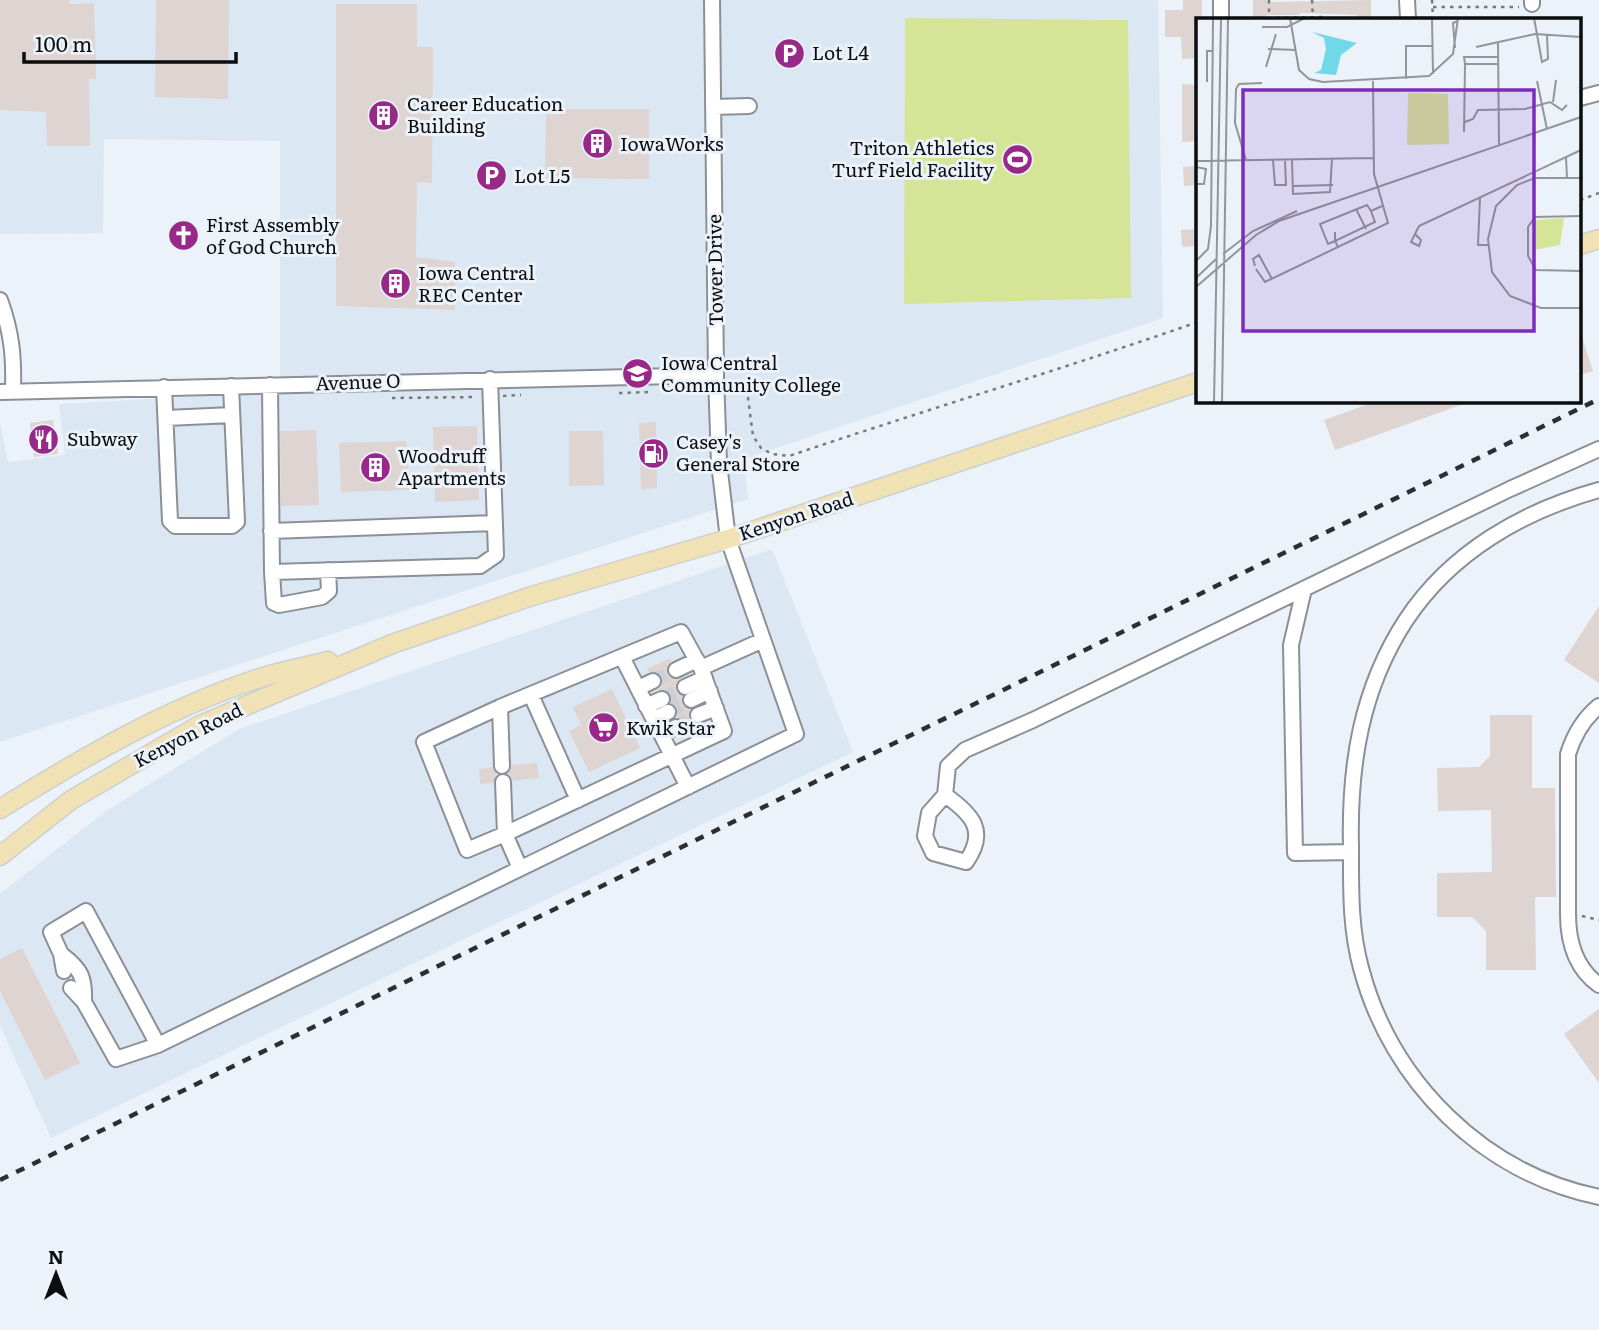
<svg xmlns="http://www.w3.org/2000/svg" width="1599" height="1330" font-family="Literata,serif">
<rect width="100%" height="100%" fill="#ecf2f9"/>
<path fill="#dce7f4" d="M0 0H1158L1163 318 744 459 748 499 0 742V421L8 462 65 455 59 404 280 392V141L104 139 103 233 0 234Z
M772 549 853 752 51 1138 0 1026V894L107 810 239 729Z"/>
<path fill="#d6e498" d="M905 18 1128 20 1131 298 904 304Z"/>
<path fill="#ded4d2" d="M0 0H70V4L94 3 96 79H89L90 146H47L46 112 0 110Z
M156 0H229L228 99 155 97Z
M1183 0H1202V19H1198V58L1182 59 1181 37H1165V10H1183Z
M1253 0H1267V2L1371 0V19H1357V15L1300 13V15H1267V19H1253Z
M336 4H417V47H433L432 183 417 182 416 257 455 262V310L336 306Z
M1182 84 1198 85V141L1182 142Z
M546 109H649V179L545 178Z
M1198 166V185L1184 186 1183 167Z
M1198 229V246L1182 247 1181 230Z
M1580 337H1582L1593 371 1580 375Z
M1377 401H1469V402L1335 450 1324 420Z
M53 420 58 454 34 457 30 423Z
M656 422 657 488 641 489 639 423Z
M477 426 479 500 435 502 433 427Z
M316 430 319 505 281 506 280 431Z
M569 431H603L604 485 569 486Z
M406 441 410 490 341 492 339 443Z
M1599 606V683L1564 660Z
M670 658 672 661 668 665 667 673 671 678H681L677 682 676 690 682 696 683 705 690 710 689 719 696 724 703 723 705 728 682 739 680 736 685 729 684 722 676 718 677 708 671 703V696L668 692 658 690 662 682 661 676 654 672H649L647 669Z
M612 689 640 748 589 772 569 731 581 725 573 707Z
M1490 715H1532V788H1555L1556 897H1535L1536 970H1486V931L1472 917H1437V873L1492 872 1491 810 1438 811 1437 768 1479 767 1490 756Z
M537 763 539 778 512 781 508 774 512 765Z
M493 767 497 774 493 783 480 784 479 769Z
M22 948 80 1063 45 1080 0 991V959Z
M1599 1009V1083L1564 1034Z"/>
<g fill="none" stroke-linecap="round" stroke-linejoin="round">
<path stroke="#cad0d6" stroke-width="14" stroke-dasharray="14 7" stroke-linecap="butt" d="M653 681 676 670
M662 699 685 687
M668 712 691 700
M676 727 698 715"/>
<defs>
<path id="minor" d="M1221 0V19
M1407 0 1408 19
M1532 0V4
M1580 98 1599 93
M713 107 749 106
M0 300C12 333 14 357 13 392
M270 385 272 572 480 566 496 555 490 379
M164 387 170 521 175 526H232L237 522 231 386
M0 392 716 375
M166 418 232 415
M1599 490C1523 511 1451 552 1406 620 1361 689 1349 765 1351 847 1351 888 1350 928 1361 968 1391 1082 1483 1173 1599 1197
M271 531 495 523
M272 572 274 603 279 605 322 597 329 591 328 570
M1304 589 1291 645 1295 853 1351 852
M622 657 688 787
M676 670 697 660
M685 687 705 678
M638 688 653 681
M531 695 578 800
M691 700 710 691
M646 706 662 699
M1599 706C1583 719 1574 735 1568 754V914C1568 942 1575 968 1599 985
M500 707 502 766
M698 715 716 708
M654 719 668 712
M661 734 676 727
M503 782 505 834 467 850 424 742 500 707 681 632 701 668
M945 795C972 814 988 831 966 862L933 853 925 836 929 813 945 795 948 766 965 750 1033 720 1510 489 1599 449
M520 868 505 834 724 731 701 668 763 640
M61 954C81 969 85 977 84 1002
M64 971 61 954 51 932 86 911 158 1045
M71 988 84 1002 116 1059 158 1045 796 734 728 539 719 463 716 375 712 0"/>
<path id="major" d="M1580 245 1599 239
M0 809C82 758 167 708 260 678 282 671 305 667 328 661
M0 856 71 800 198 726 392 644 532 596 728 539 1198 382"/>
</defs>
<use href="#minor" stroke="#8b9097" stroke-width="18"/>
<use href="#major" stroke="#cecfcf" stroke-width="21"/>
<path stroke="#767a7e" stroke-width="2.5" stroke-dasharray="3.5 5" stroke-linecap="butt" d="M1269 0V18L1323 17
M1312 0 1313 19
M1432 0 1433 19
M1433 7H1519
M1580 200 1599 193
M730 383 737 382 748 398 753 436 761 448 772 454 789 456C925 410 1063 369 1198 322
M619 393 651 392
M503 396 521 395
M392 398 476 397
M1582 916 1599 920"/>
<use href="#minor" stroke="#fff" stroke-width="14"/>
<use href="#major" stroke="#f1e2b5" stroke-width="18"/>
<path stroke="#2c2f31" stroke-width="4.5" stroke-dasharray="9 9" stroke-linecap="butt" d="M0 1180 1599 399"/>
</g>
<defs>
<symbol id="parking-disc" viewBox="-11 -11 22 22"><circle r="9.5" fill="#982989" stroke="#ecf2f9"/><path d="M-3.5-5.5H1a3.5 3.5 0 0 1 0 7H-1V5.5H-3.5ZM-1-3.4V-.6H.8a1.4 1.4 0 0 0 0-2.8Z" fill="#fff"/></symbol>
<symbol id="building-disc" viewBox="-11 -11 22 22"><circle r="9.5" fill="#982989" stroke="#ecf2f9"/><path d="M-4-6H4V6H1V3H-1V6H-4ZM-2.5-4.3h1.7v1.8h-1.7ZM.8-4.3h1.7v1.8H.8ZM-2.5-1h1.7V.8h-1.7ZM.8-1h1.7V.8H.8Z" fill="#fff"/></symbol>
<symbol id="stadium-disc" viewBox="-11 -11 22 22"><circle r="9.5" fill="#982989" stroke="#ecf2f9"/><path d="M0-5a6.5 5 0 1 0 0 10a6.5 5 0 1 0 0-10ZM-3.5-1.8h7v3.6h-7Z" fill="#fff"/></symbol>
<symbol id="church-disc" viewBox="-11 -11 22 22"><circle r="9.5" fill="#982989" stroke="#ecf2f9"/><path d="M-1.2-6h2.4v3.5h3.3v2.4h-3.3V6h-2.4V-.1h-3.3v-2.4h3.3Z" fill="#fff"/></symbol>
<symbol id="university-disc" viewBox="-11 -11 22 22"><circle r="9.5" fill="#982989" stroke="#ecf2f9"/><path d="M0-5L7-2L0 1L-7-2ZM-4 1L0 2.5L4 1V4Q0 6-4 4Z" fill="#fff"/></symbol>
<symbol id="restaurant-disc" viewBox="-11 -11 22 22"><circle r="9.5" fill="#982989" stroke="#ecf2f9"/><path d="M-5-6h1v4h1v-4h1v4h1v-4h1v5L-1.5 .5V6h-2V.5L-5-1ZM5-6V6H3V1.5H1.5Q1.5-4 5-6Z" fill="#fff"/></symbol>
<symbol id="fuel-disc" viewBox="-11 -11 22 22"><circle r="9.5" fill="#982989" stroke="#ecf2f9"/><path d="M-5.5-6h7V0h2V4h1.3V-2.5L3-4.5l.8-.8L6-3V5H2.5V1h-1V6h-7ZM-4.2-4.7v3.2H.2V-4.7Z" fill="#fff"/></symbol>
<symbol id="supermarket-disc" viewBox="-11 -11 22 22"><circle r="9.5" fill="#982989" stroke="#ecf2f9"/><path d="M-6-5.5h2.5l.6 2H6L4.5 2H-2.5L-4.4-4H-6ZM-1.5 3.2a1.3 1.3 0 1 0 .1 0ZM3 3.2a1.3 1.3 0 1 0 .1 0Z" fill="#fff"/></symbol>
</defs>
<g fill-rule="evenodd">
<use href="#parking-disc" x="772" y="36" width="35" height="35"/>
<use href="#building-disc" x="366" y="98" width="35" height="35"/>
<use href="#building-disc" x="580" y="126" width="35" height="35"/>
<use href="#stadium-disc" x="1000" y="142" width="35" height="35"/>
<use href="#parking-disc" x="474" y="158" width="35" height="35"/>
<use href="#church-disc" x="166" y="218" width="35" height="35"/>
<use href="#building-disc" x="378" y="266" width="35" height="35"/>
<use href="#university-disc" x="620" y="356" width="35" height="35"/>
<use href="#restaurant-disc" x="26" y="422" width="35" height="35"/>
<use href="#fuel-disc" x="636" y="436" width="35" height="35"/>
<use href="#building-disc" x="358" y="450" width="35" height="35"/>
<use href="#supermarket-disc" x="586" y="710" width="35" height="35"/>
</g>
<g text-anchor="middle" stroke-width="6" stroke-linejoin="round" paint-order="stroke">
<g font-size="19" fill="#0b0d0f" stroke="#ecf2f9" text-anchor="start">
<text x="812" y="60">Lot L4</text>
<text x="407" y="111">Career Education<tspan x="407" dy="22">Building</tspan></text>
<text x="620" y="151">IowaWorks</text>
<text x="994" y="155" text-anchor="end">Triton Athletics<tspan x="994" dy="22">Turf Field Facility</tspan></text>
<text x="514" y="183">Lot L5</text>
<text x="206" y="232">First Assembly<tspan x="206" dy="22">of God Church</tspan></text>
<text x="418" y="280">Iowa Central<tspan x="418" dy="22">REC Center</tspan></text>
<text x="661" y="370">Iowa Central<tspan x="661" dy="22">Community College</tspan></text>
<text x="67" y="446">Subway</text>
<text x="676" y="449">Casey's<tspan x="676" dy="22">General Store</tspan></text>
<text x="398" y="463">Woodruff<tspan x="398" dy="22">Apartments</tspan></text>
<text x="626" y="735">Kwik Star</text>
</g>
<g font-size="19" fill="#0b0d0f" stroke="#ecf2f9">
<text transform="translate(715 270) rotate(-91)" y="7">Tower Drive</text>
<text transform="translate(358 382) rotate(-2)" y="7">Avenue O</text>
<text transform="translate(796 516) rotate(-18)" y="7">Kenyon Road</text>
<text transform="translate(188 735) rotate(-27)" y="7">Kenyon Road</text>
</g>
</g>
<g transform="translate(1196 18)">
<rect width="385" height="385" fill="#ecf2f9"/>
<path d="M212 75 252 76 253 126 211 127ZM368 200 364 227 338 232V202Z" fill="#d6e498"/>
<path d="M116 14 161 25 145 37 140 57 118 55 125 52 130 31 128 20Z" fill="#70d8e8"/>
<path fill="none" stroke="#92969b" stroke-width="2" d="M94 0 103 52 113 61 127 64 233 58 257 36 262 0M236 0 237 56M338 0 346 44 352 41 351 17M66 9H91L109 0M302 24 303 127M280 29 339 16 385 19M259 30 257 5 262 3M72 31 100 32M269 46 268 39H302M70 49 80 16M210 61V28H236M341 63 351 111M11 64V33H17M357 84 360 62M269 104 277 101 282 92 329 91 354 84 366 92 371 87M268 114 269 46H302M370 139 371 160M50 142 39 105 40 71 43 66 66 65M77 142 79 167H90L89 143M96 142 97 176 134 174 136 141M0 143 177 140M0 149 10 151 8 166H0M385 160H339L321 167 300 188 292 221 296 254 314 278 345 290H385M97 168 137 167M284 180 282 227H293M160 191 170 211M385 198 339 199 332 209V238L340 252 385 253M139 214V223L132 226 124 206 171 187 175 193M219 216 225 222 223 228 215 224 223 208 385 132M142 229 139 223 179 204 175 193 186 188M27 236 57 213 101 193M0 243 12 231 15 208 17 0M59 248 57 241 63 237 76 261M60 251 69 264 192 205 178 156 177 63M0 260 20 241M0 269 60 217 83 203 385 99M18 385 25 0M26 385 32 0"/>
<path fill="#7b2cbf" fill-opacity="0.15" stroke="#7b2cbf" stroke-width="3.5" d="M47 72H338V313H47Z"/>
<rect width="385" height="385" fill="none" stroke="#0b0d0f" stroke-width="3.5"/>
</g>
<g transform="translate(56 1274)" stroke="#ecf2f9" stroke-width="5" paint-order="stroke">
<path d="M0-5L12 26L0 18L-12 26Z" fill="#0b0d0f"/>
<text y="-10" font-size="19" font-weight="bold" text-anchor="middle" fill="#0b0d0f">N</text>
</g>
<path d="M24 52v10h212v-10" fill="none" stroke="#0b0d0f" stroke-width="3.5"/>
<text x="35" y="52" font-size="21" fill="#0b0d0f" stroke="#ecf2f9" stroke-width="5" paint-order="stroke">100 m</text>
</svg>
